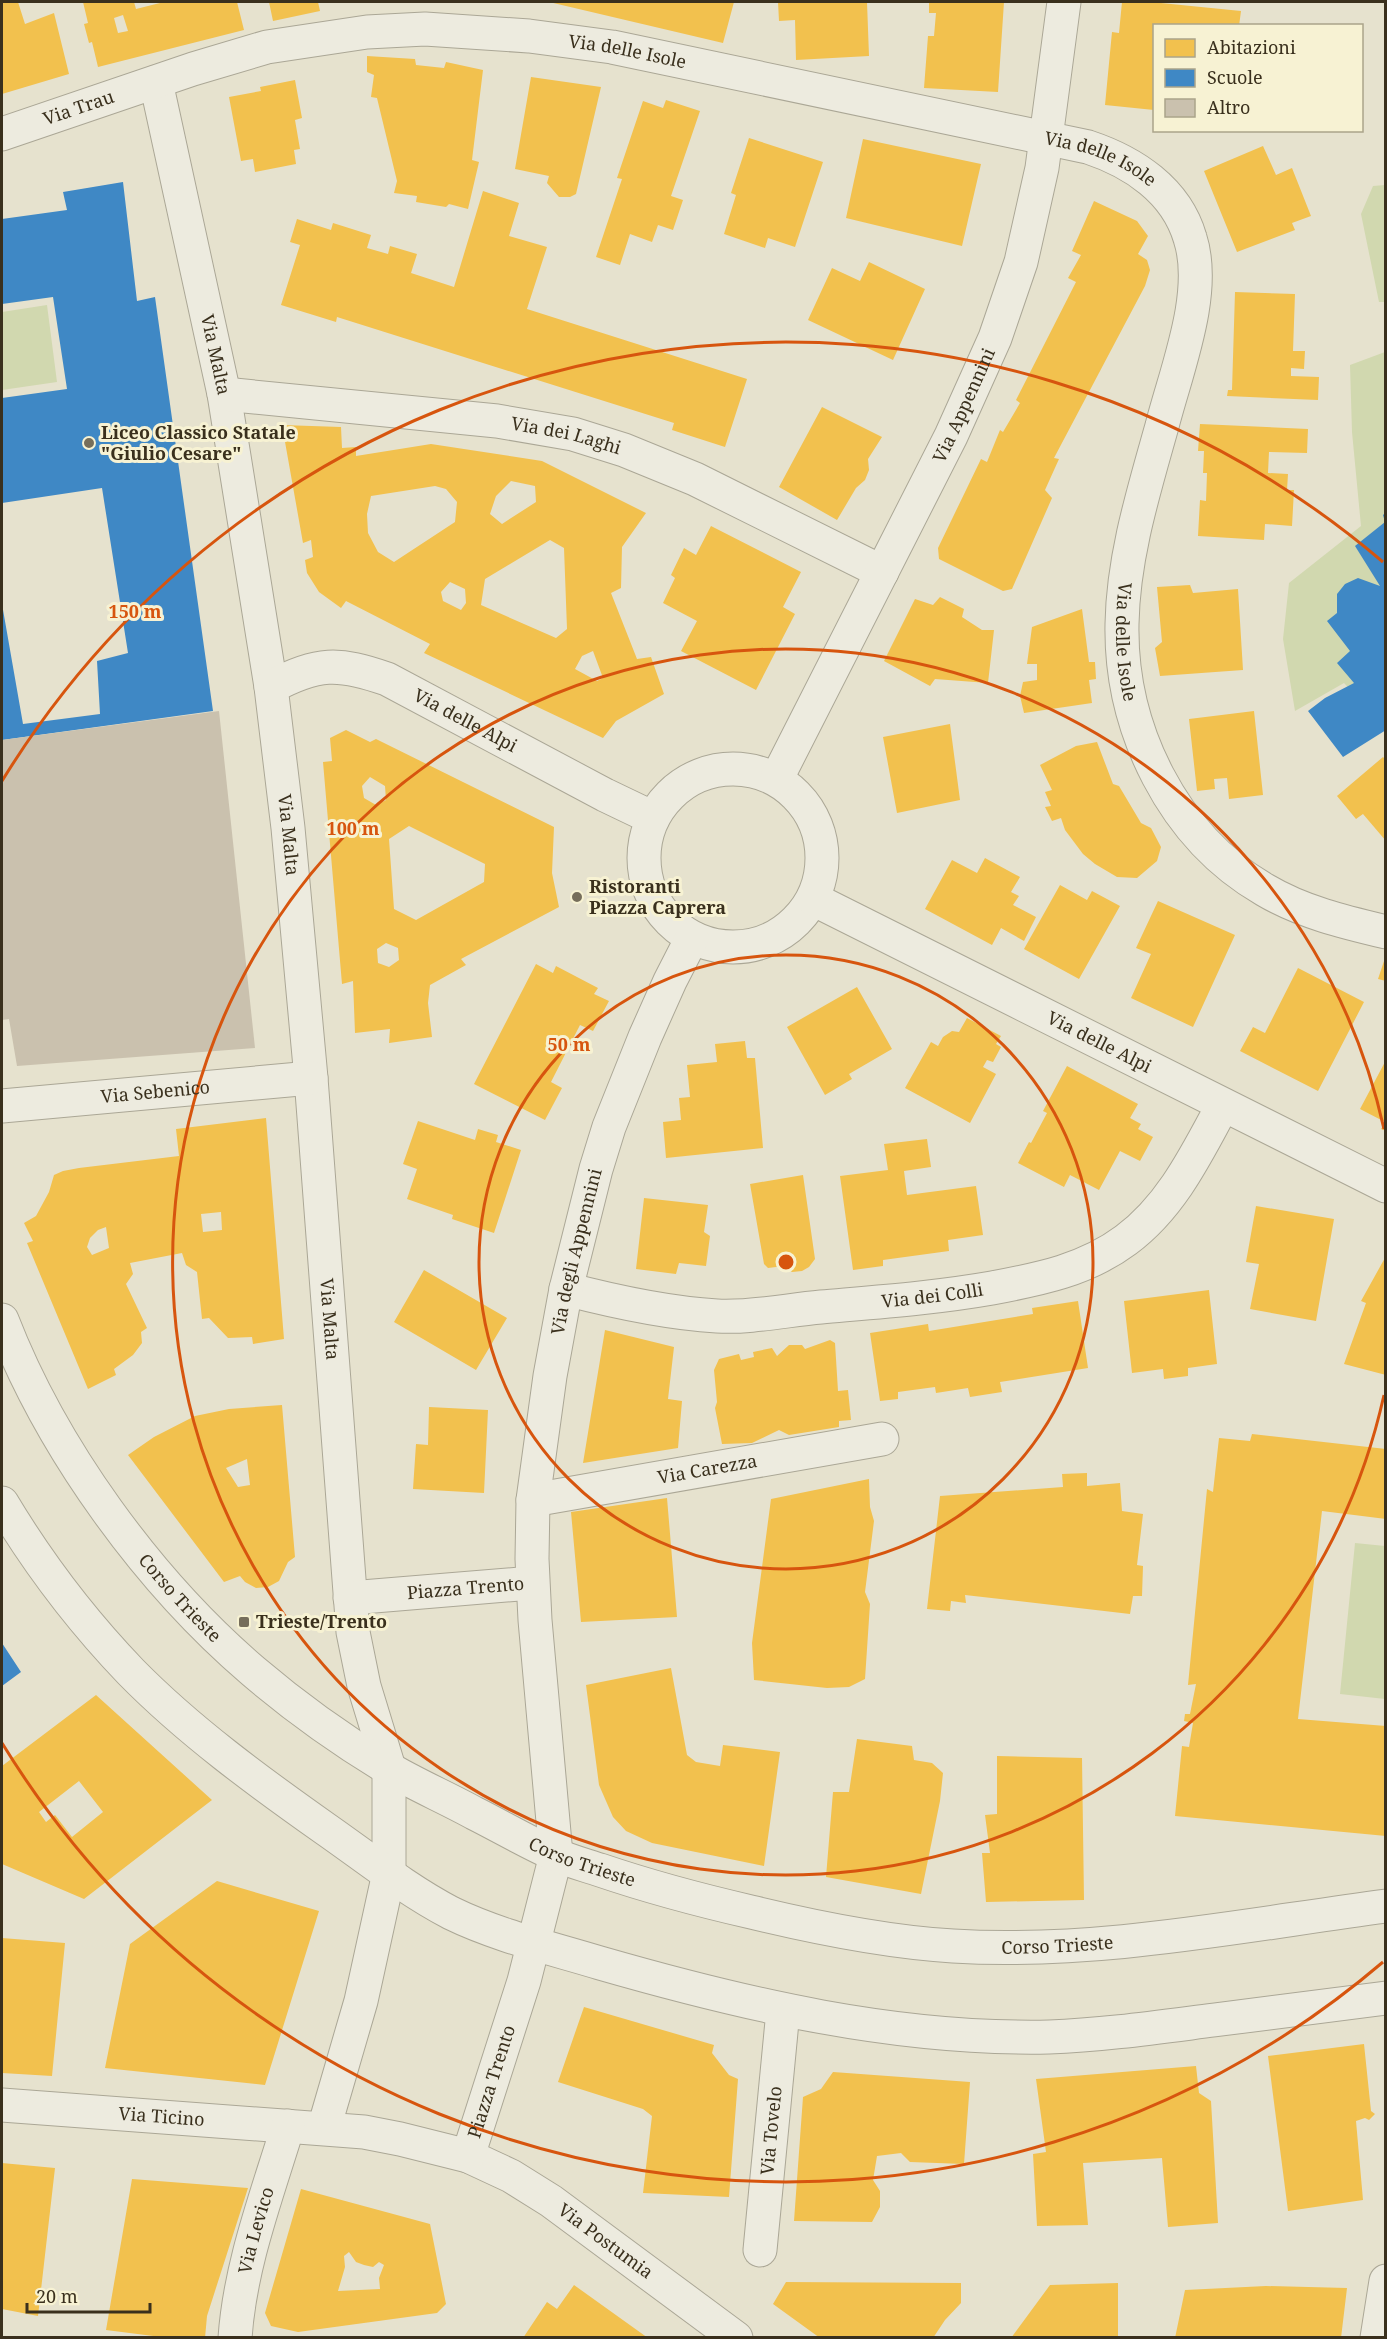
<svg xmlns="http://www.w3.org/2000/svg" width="1387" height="2339" font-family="'Noto Serif',serif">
<rect width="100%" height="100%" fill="#e6e2ce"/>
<path fill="#d1d8af" d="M1385 185V302H1379L1361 214 1373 186Z
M47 305 57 382 2 390V312Z
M1385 352V726L1344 683 1295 711 1283 639 1289 583 1361 526 1352 432 1350 365Z
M1355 1543 1385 1546V1699L1340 1694Z"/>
<path fill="#f2c14e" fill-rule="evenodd" d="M2 2H18L25 24 54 13 69 74 2 94Z
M83 2H134L136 9 164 2H237L244 30 98 67 92 42 89 43 84 24 88 23ZM123 15 128 31 118 33 114 18Z
M269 2H318L320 11 273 21Z
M549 2H734L723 43Z
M778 2H867L869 56 796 60 795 20 779 21Z
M929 2H1004L998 92 924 88 928 36H934L936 13H929Z
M1122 2H1151L1241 11 1239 26H1154V110L1105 105 1112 32 1119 33Z
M367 56 415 59 416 65 444 68 446 62 483 70 472 160 479 162 468 209 449 204 446 207 416 202 417 196 394 193 397 181 377 98 371 97 374 75 367 72Z
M531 77 601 87 576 194 570 197H559L547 183 549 176 515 169Z
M295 80 302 118 295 120 300 149 294 150 296 164 255 172 253 159 241 161 229 97 261 91 260 87Z
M666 100 700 111 671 196 683 200 673 230 658 225 652 242 630 234 620 265 596 257 622 179 617 178 643 101 663 108Z
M749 138 823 162 795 247 768 238 765 248 724 234 736 195 731 193Z
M863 139 981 164 962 246 846 218Z
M1263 146 1276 175 1292 168 1311 216 1292 223 1295 230 1237 252 1204 171Z
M483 191 519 203 509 236 547 247 527 309 747 379 725 447 672 430 674 423 337 317 336 322 281 305 300 245 290 242 297 219 331 230 333 223 371 235 367 248 388 254 390 246 417 254 411 273 454 287Z
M1094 201 1137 221 1148 236 1138 254 1147 260 1150 270 1145 286 1054 458 1059 459 1045 490 1052 498 1012 589 1003 591 939 559 938 548 981 459 987 462 1000 430 1003 432 1020 403 1016 400 1076 282 1068 278 1081 255 1072 251Z
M869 262 925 289 893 360 808 320 832 268 860 281Z
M1235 292 1295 294 1293 351H1305L1304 369 1291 368V376L1319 377 1318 400 1227 396 1228 390H1232Z
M822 407 882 437 868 459 869 470 865 480 856 488 837 520 779 487Z
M1200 424 1308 429 1307 453 1269 452 1268 473 1288 474 1287 490H1294L1292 526 1265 524 1264 540 1198 536 1200 500 1206 501 1207 473H1203L1204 451H1198Z
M282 425 341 427 342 448 356 447V456L431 444 542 461 646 513 622 547 621 588 611 593 637 659 651 657 664 694 616 721 603 738 424 653 430 644 346 601 341 608 319 592 307 573 305 560 313 557 311 540 303 543ZM511 481 535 486 536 502 502 524 490 514 496 496ZM435 486 446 489 457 502 455 522 394 562 378 552 368 533 367 514 371 496ZM550 540 564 548 567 629 556 638 481 605 485 579ZM450 582 465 589 466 603 461 610 443 601 441 592ZM593 651 603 678 597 681 575 669 582 656Z
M711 526 801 572 783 607 795 614 756 690 681 651 697 621 663 603 675 578 671 575 684 548 696 555Z
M1190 585 1193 593 1238 589 1243 670 1160 676 1155 648 1162 642 1157 587Z
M940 597 964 609 962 617 982 630H994L988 683 935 679 930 686 884 661 915 599 933 605Z
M1082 609 1089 662H1095L1096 679 1089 680 1092 703 1024 713 1020 696 1023 682 1037 680V664H1027L1032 627Z
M1254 711 1263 795 1229 799 1227 778 1214 779 1215 789 1197 791 1189 719Z
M950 724 960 800 897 813 883 737Z
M346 730 370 742 376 739 554 827 552 873 559 907 461 959 466 965 430 985 428 1003 432 1037 389 1043 390 1029 355 1033 353 981 342 984 323 762 332 761 330 738ZM370 777 385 786 386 800 376 805 364 798 362 786ZM409 826 485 864 484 882 416 920 394 909 389 839ZM386 943 398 948 399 960 389 967 378 963 377 949Z
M1097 742 1113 784 1119 786 1141 823 1151 828 1161 847 1157 861 1137 878 1117 877 1095 864 1083 854 1065 830 1061 818 1052 821 1045 807 1051 806 1045 792 1052 790 1040 765 1076 746Z
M1383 757 1386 760V841L1363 814 1356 819 1337 796Z
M985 858 1020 877 1011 892 1019 896 1013 905 1036 917 1024 941 1001 928 992 945 925 909 952 860 977 873Z
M1060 885 1087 900 1092 891 1120 906 1079 979 1024 949Z
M1158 901 1235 935 1193 1027 1131 998 1151 954 1136 948Z
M1386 955V981L1378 979Z
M536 964 553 973 556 966 598 988 594 994 609 1001 593 1031 580 1025 551 1082 562 1088 545 1120 474 1084Z
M1298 968 1364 1002 1318 1091 1240 1051 1253 1027 1265 1033Z
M857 987 892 1049 849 1074 852 1079 825 1095 787 1027Z
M967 1018 1001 1036 996 1044 1001 1047 993 1062 987 1060 983 1067 996 1074 970 1123 905 1088 931 1042 938 1046 943 1037 952 1031 959 1032Z
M745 1041 747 1058H755L763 1148 666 1158 663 1122 681 1120 679 1098 690 1097 687 1065 717 1062 715 1044Z
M1386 1060V1131L1381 1129 1385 1122 1360 1109Z
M1067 1066 1138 1104 1130 1118 1141 1124 1138 1129 1153 1137 1140 1161 1120 1151 1099 1190 1070 1175 1064 1187 1018 1163 1029 1142 1031 1143 1047 1113 1043 1111Z
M266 1118 284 1339 253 1344 252 1337 228 1338 209 1318 202 1319 197 1272 186 1265 182 1253 130 1263 133 1274 126 1284 147 1328 141 1332 142 1343 133 1355 114 1369 116 1375 88 1389 27 1243 33 1241 24 1223 36 1216 49 1192 54 1175 63 1171 79 1168 179 1156 176 1129ZM221 1212 222 1230 203 1232 201 1214ZM106 1227 109 1248 92 1255 87 1247 90 1238 98 1230Z
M418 1121 475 1140 478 1129 498 1135 496 1142 521 1150 494 1233 452 1219 453 1215 407 1199 417 1169 403 1164Z
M927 1139 931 1167 904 1171 907 1195 976 1186 983 1235 948 1240 949 1251 883 1260V1266L853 1270 840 1176 888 1170 884 1144Z
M803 1175 815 1259 809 1267 802 1271 792 1272 784 1266 768 1268 764 1264 750 1184Z
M644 1198 708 1205 704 1232 710 1236 706 1266 679 1263 676 1274 636 1269Z
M1256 1206 1334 1219 1316 1321 1250 1309 1259 1264 1246 1262Z
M1386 1256V1375L1344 1364 1366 1303 1361 1301Z
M424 1270 507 1318 476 1370 394 1322Z
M1209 1290 1217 1364 1188 1368V1376L1164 1379 1163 1369 1132 1373 1124 1301Z
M1078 1301 1088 1368 1000 1382 1002 1392 970 1397 968 1388 936 1393 935 1387 898 1392V1399L880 1401 870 1333 928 1324 929 1331 1033 1314 1032 1308Z
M605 1330 674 1347 668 1399 682 1401 678 1448 583 1463Z
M830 1340 835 1343 838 1391 848 1390 851 1420 839 1421V1427L789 1435 779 1430 752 1443 722 1444 715 1408 717 1402 714 1370 719 1359 739 1354 741 1360 754 1357 753 1352 772 1348 777 1356 789 1345H802L805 1349Z
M282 1405 295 1557 288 1562 279 1581 268 1587 256 1588 245 1582 240 1576 224 1582 128 1455 154 1437 195 1416 229 1409ZM247 1459 250 1485 238 1487 226 1468Z
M429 1407 488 1410 484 1493 413 1489 416 1444 428 1445Z
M1252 1434 1386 1449V1519L1322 1511 1298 1719 1386 1726V1836L1175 1816 1182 1746 1189 1747 1193 1723 1184 1721 1185 1714H1190L1196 1684 1188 1685 1207 1489 1213 1492 1219 1438 1250 1441Z
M1087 1473V1486L1120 1483 1122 1511 1143 1514 1137 1565 1143 1566 1142 1596H1133L1130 1614 965 1595 966 1603 951 1601 950 1611 927 1609 940 1496 1063 1487 1062 1474Z
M869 1479 870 1507 874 1521 865 1592 870 1604 865 1679 849 1687 827 1688 754 1680 752 1643 771 1499Z
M667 1498 677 1617 581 1622 571 1512Z
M671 1668 687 1755 696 1762 720 1766 723 1745 780 1752 764 1866 652 1843 626 1831 613 1817 599 1785 586 1685Z
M96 1695 212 1800 84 1899 2 1864V1766ZM79 1781 103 1812 72 1837 55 1815 46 1822 39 1812Z
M857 1739 912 1746 914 1760 932 1763 943 1773 940 1801 921 1894 826 1877 833 1792H849Z
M997 1756 1082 1758 1084 1900 986 1902 982 1853H990L985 1815 997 1814Z
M217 1881 319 1911 265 2085 105 2068 130 1944Z
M2 1938 65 1943 52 2076 2 2073Z
M584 2007 714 2045 712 2053 729 2075 738 2079 729 2197 643 2193 652 2116 643 2109 558 2082Z
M1364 2044 1371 2111 1375 2114 1369 2120 1365 2118 1356 2121 1363 2200 1288 2211 1268 2056Z
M1196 2066 1199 2093 1211 2101 1218 2223 1168 2227 1162 2158 1083 2163 1088 2225 1037 2226 1033 2154 1046 2152 1036 2079Z
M833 2072 970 2082 964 2164 910 2162 901 2153 877 2156 873 2180 880 2191V2207L872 2222 794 2221 803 2097 821 2089Z
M2 2163 55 2168 38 2316 2 2309Z
M132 2179 248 2188 207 2316 205 2338H169L106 2330Z
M301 2189 430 2224 446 2304 437 2313 298 2332 271 2326 265 2313ZM349 2252 356 2262 364 2265 373 2267 379 2262 384 2265 379 2278 380 2289 338 2291 345 2267 344 2256Z
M786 2282 961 2283V2303L945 2320 933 2338H820L773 2304Z
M1118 2283V2338H1011L1050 2285Z
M574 2285 648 2338H523L547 2302 557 2309Z
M1266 2286 1347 2288 1341 2338H1175L1185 2290Z"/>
<path fill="#3f88c5" d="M123 182 137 301 155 297 213 711 2 740V604L23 724 100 714 97 661 128 653 102 488 2 503V398L67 389 53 297 2 304V219L67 210 63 192Z
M1386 512V730L1343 757 1308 711 1325 698 1354 683 1337 663 1350 651 1327 621 1337 613V594L1345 584 1358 578 1380 586 1355 546 1385 522 1383 515Z
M2 1643 21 1672 2 1686Z"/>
<path fill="#cac1ae" d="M219 711 255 1048 17 1066 9 1019 2 1020V740Z"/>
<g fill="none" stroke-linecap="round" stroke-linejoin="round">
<defs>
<g id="minor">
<path id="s1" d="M156 82 224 394 271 687 288 828 311 1078 353 1632 364 1686 389 1768V1873L361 2001 324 2128"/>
<path id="s2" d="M2 134 193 69 267 47 367 32 425 29 529 36 612 47 1088 147C1133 162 1176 190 1190 238 1208 293 1176 371 1162 426 1144 490 1123 557 1122 624 1120 729 1173 837 1265 890 1302 912 1344 922 1386 932"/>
<path id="s3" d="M224 394 497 421 573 434 624 450 695 479 882 572"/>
<path id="s4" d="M271 687C317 662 339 662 387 679L605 795 653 818"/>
<circle cx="733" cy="858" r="89"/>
<path id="s5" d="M777 778 951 436 995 338 1021 262 1042 168 1064 2"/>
<path id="s6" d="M813 899 1386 1186"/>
<path id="s7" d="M2 1106 311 1078"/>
<path id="s8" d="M566 1289C616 1302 666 1313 717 1316 751 1318 787 1310 821 1307 878 1302 935 1298 992 1288 1040 1279 1086 1270 1126 1240 1172 1206 1197 1153 1223 1105"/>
<path id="s9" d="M533 1500 882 1439"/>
<path id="s10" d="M350 1598 532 1583"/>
<path id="s11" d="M2 2105 364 2132 400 2139 468 2156 511 2176 551 2201 736 2338"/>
<path id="s12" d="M468 2156 524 1981 556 1855 535 1620 532 1559 533 1500 550 1376 566 1289 596 1169 609 1127 645 1037 670 981 692 938"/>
<path id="s13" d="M760 2250 783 2011"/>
<path id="s14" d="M235 2338C240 2265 267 2195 288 2126"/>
<path d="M1377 2338 1386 2281"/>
</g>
<g id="tertiary">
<path id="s15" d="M2 1320C52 1449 148 1581 253 1671 294 1706 340 1739 386 1767 414 1784 445 1797 474 1813 500 1826 527 1842 554 1854 569 1861 585 1865 600 1870 650 1887 699 1900 751 1912 817 1928 885 1942 953 1946 1096 1955 1243 1925 1386 1906"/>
<path d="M2 1503C38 1563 82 1621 131 1672 189 1731 259 1782 327 1830 367 1858 407 1890 451 1913 498 1936 551 1948 600 1963 746 2005 896 2040 1049 2037 1104 2035 1159 2027 1214 2020 1271 2013 1328 2005 1386 1998"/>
</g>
</defs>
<use href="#minor" stroke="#aba796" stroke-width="35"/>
<use href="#tertiary" stroke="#aba796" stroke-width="35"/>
<use href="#minor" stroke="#edebdf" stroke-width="33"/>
<use href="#tertiary" stroke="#edebdf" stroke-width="33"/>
</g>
<g fill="none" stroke="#d7550e" stroke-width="3">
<circle cx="786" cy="1262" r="307"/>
<path d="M1384 1395A613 613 0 1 1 1384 1129"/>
<path d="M1383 1962A920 920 0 0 1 2 1743M2 781A920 920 0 0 1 1383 562"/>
</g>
<g fill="#766e5b" stroke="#f7f2d3" stroke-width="2">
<circle cx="89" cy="443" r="6"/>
<circle cx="577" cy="897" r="6"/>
<rect x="238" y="1616" width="12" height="12" rx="3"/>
</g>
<g text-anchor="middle" stroke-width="6" stroke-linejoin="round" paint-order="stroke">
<g font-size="18" fill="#3a301d" stroke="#f7f2d3">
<text dy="6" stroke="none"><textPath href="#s2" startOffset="642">Via delle Isole</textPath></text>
<text dy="6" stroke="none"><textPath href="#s2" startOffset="81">Via Trau</textPath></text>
<text dy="6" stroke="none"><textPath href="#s2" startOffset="1128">Via delle Isole</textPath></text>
<text dy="6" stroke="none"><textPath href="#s1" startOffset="279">Via Malta</textPath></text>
<text dy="6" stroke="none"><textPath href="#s5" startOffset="417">Via Appennini</textPath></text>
<text dy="6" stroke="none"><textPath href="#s3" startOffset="345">Via dei Laghi</textPath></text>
<text dy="6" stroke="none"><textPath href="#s2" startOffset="1668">Via delle Isole</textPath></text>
<text dy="6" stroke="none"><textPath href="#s4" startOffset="210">Via delle Alpi</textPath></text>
<text dy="6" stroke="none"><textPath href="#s1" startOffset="765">Via Malta</textPath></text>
<text dy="6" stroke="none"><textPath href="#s6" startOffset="320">Via delle Alpi</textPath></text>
<text dy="6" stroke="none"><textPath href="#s7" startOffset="154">Via Sebenico</textPath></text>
<text dy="6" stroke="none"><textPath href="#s12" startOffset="922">Via degli Appennini</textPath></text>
<text dy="6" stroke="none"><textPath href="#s8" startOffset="370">Via dei Colli</textPath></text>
<text dy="6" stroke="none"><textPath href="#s1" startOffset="1251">Via Malta</textPath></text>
<text dy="6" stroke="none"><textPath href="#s9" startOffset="177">Via Carezza</textPath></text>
<text dy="6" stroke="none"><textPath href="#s10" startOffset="116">Piazza Trento</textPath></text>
<text dy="6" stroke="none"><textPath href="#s15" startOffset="332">Corso Trieste</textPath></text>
<text dy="6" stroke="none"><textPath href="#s15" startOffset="818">Corso Trieste</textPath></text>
<text dy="6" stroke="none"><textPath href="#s15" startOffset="1304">Corso Trieste</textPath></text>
<text dy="6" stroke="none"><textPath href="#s12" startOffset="78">Piazza Trento</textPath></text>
<text dy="6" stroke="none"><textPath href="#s11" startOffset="160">Via Ticino</textPath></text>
<text dy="6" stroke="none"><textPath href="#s13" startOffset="120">Via Tovelo</textPath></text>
<text dy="6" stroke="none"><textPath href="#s14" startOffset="110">Via Levico</textPath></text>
<text dy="6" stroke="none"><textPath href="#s11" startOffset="632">Via Postumia</textPath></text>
</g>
<g font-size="18" font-weight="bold" fill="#3a301d" stroke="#f7f2d3" text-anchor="start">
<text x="101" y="439">Liceo Classico Statale<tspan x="101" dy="21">"Giulio Cesare"</tspan></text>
<text x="589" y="893">Ristoranti<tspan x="589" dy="21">Piazza Caprera</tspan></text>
<text x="256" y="1628">Trieste/Trento</text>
</g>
</g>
<circle cx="786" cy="1262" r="9" fill="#d7550e" stroke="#f7f2d3" stroke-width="3"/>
<g font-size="18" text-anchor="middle" font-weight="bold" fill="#d7550e" stroke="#f7f2d3" stroke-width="6" stroke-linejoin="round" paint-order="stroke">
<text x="135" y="618">150 m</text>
<text x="353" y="835">100 m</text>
<text x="569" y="1051">50 m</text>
</g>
<rect width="1387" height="2339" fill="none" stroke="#3a301d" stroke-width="6"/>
<rect x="1153" y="24" width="210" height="108" fill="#f7f2d3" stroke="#aba48a" stroke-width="1.5"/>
<rect x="1165" y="39" width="30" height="18" fill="#f2c14e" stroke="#aba48a" stroke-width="1.5"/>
<text x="1207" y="54" font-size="18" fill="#3a301d">Abitazioni</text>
<rect x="1165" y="69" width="30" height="18" fill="#3f88c5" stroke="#aba48a" stroke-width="1.5"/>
<text x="1207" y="84" font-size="18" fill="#3a301d">Scuole</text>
<rect x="1165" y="99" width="30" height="18" fill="#cac1ae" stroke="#aba48a" stroke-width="1.5"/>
<text x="1207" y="114" font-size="18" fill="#3a301d">Altro</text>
<path d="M27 2303v9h123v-9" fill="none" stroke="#3a301d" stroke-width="3"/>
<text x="36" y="2303" font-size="18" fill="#3a301d" stroke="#f7f2d3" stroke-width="4.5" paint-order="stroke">20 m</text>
</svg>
